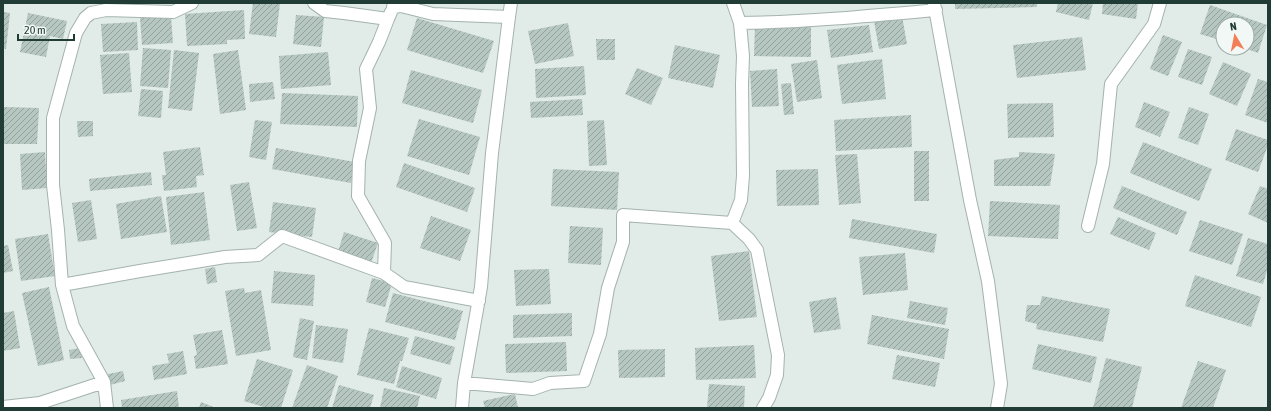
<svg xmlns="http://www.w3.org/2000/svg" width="1271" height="411" font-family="'Asap Condensed',sans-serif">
<defs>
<pattern id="building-hatch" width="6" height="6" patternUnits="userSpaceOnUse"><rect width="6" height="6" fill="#b6c6c0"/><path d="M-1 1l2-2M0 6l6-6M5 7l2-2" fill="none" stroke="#94a29d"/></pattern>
</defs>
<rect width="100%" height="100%" fill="#e1ebe7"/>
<path fill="url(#building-hatch)" d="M253 3H280L276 37 249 34Z
M955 3H1037V7L955 9Z
M1058 3H1093L1089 20 1056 12Z
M1103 3H1138L1136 19 1102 14Z
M1210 5 1267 25 1258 53 1247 49V24H1223V41L1200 34Z
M244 10 245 39 227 40V44L187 46 185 14Z
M3 12 10 13 6 49 3 48Z
M28 13 67 21 63 39 50 36 46 57 20 52Z
M296 15 324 17 321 47 293 44Z
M171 16 173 43 142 45 140 17Z
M902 16 907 44 879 49 874 21Z
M417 18 494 41 483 73 407 50Z
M137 22 138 50 103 52 101 24Z
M568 23 574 56 535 64 528 31Z
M869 25 873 52 831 58 827 30Z
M755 26 811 27V57L754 56Z
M1163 35 1182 42 1168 76 1150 69Z
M1082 37 1086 70 1017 78 1013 45Z
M596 39H615V60H597Z
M675 45 720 55 713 88 668 78Z
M143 48 171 50 168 88 140 86Z
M1188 49 1212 57 1202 85 1178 77Z
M174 50 199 53 192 111 168 108Z
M238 50 246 110 220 114 213 54Z
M328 52 331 85 281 89 279 56Z
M129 53 132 92 103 94 100 55Z
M882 59 886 99 842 104 837 65Z
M817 60 822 98 797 102 791 64Z
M1223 62 1251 74 1237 106 1209 94Z
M584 66 586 95 536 98 535 69Z
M637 68 663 78 651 105 625 94Z
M777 69 779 106 752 107 750 71Z
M411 70 482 90 473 123 402 103Z
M1258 79 1268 82V123L1245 115Z
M273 82 275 99 250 102 249 84Z
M791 83 794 114 784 115 781 84Z
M141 89 163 91 161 118 138 116Z
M282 93 358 96 357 127 280 124Z
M582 99 583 115 531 118 530 102Z
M1144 102 1170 112 1160 137 1135 127Z
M1053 103 1054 137 1008 138 1007 104Z
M3 107 39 108 37 144H3Z
M1189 107 1209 114 1198 145 1178 138Z
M911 115 912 147 836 151 834 120Z
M419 119 480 137 469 175 407 156Z
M255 120 272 122 266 160 249 157Z
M604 120 607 165 589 166 587 121Z
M77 121H93V136L78 137Z
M1236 129 1268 140V145L1258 172 1225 160Z
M1143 142 1212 169 1199 201 1130 173Z
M200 147 204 175 196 176 197 187 164 191 162 175H166L163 152Z
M276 148 355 162 351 183 272 169Z
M914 151H929V201H914Z
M45 152 47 188 22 190 20 154Z
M1019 152 1055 154 1050 186H994V160L1019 157Z
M857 154 861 203 839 205 835 155Z
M404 163 475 188 467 212 396 187Z
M553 169 619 172 617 210 551 206Z
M818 169 819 205 777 206 776 170Z
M151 172 152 185 90 191 89 179Z
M249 182 257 228 237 231 230 185Z
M1122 186 1187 212 1177 235 1113 208Z
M1260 186 1268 189V223L1248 214Z
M204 192 210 240 171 245 166 197Z
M161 196 167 232 121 239 116 204Z
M91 200 97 239 78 242 72 203Z
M990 201 1060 205 1058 239 988 236Z
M273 202 316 208 312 237 269 232Z
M431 216 471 230 460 261 420 248Z
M1118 217 1156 233 1149 250 1110 234Z
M852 219 937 234 934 253 849 238Z
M1200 220 1243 234 1232 265 1189 251Z
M570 226 603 228 601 265 568 263Z
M344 232 378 243 371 263 338 252Z
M48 234 55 276 21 281 15 239Z
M1248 238 1268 244V267L1263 284 1236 276Z
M8 245 13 271 3 273V246Z
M749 251 757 317 719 321 711 256Z
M905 253 908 290 863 295 859 257Z
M215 267 217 282 207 284 205 269Z
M549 269 551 304 516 306 514 270Z
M274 271 315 275 313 306 271 303Z
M1195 275 1261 297 1251 327 1185 306Z
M372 278 392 283 385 307 366 302Z
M49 287 64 360 38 366 22 293Z
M244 288 245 293 261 290 271 350 236 356 225 291Z
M393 293 463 311 455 340 385 322Z
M1042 296 1110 309 1103 342 1036 329 1037 324 1025 321 1027 305H1040Z
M836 297 841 329 814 333 809 302Z
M910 301 948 308 945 325 907 318Z
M14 311 20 348 3 351V313Z
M572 313V336L513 338V315Z
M872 315 949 329 944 359 867 344Z
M300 318 314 321 307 360 293 357Z
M316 325 348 329 343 363 312 358Z
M369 328 409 338 402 361H400L394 384 357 375Z
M222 330 228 364 196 369 194 356 197 355 193 335Z
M415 336 455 347 450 365 410 354Z
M566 342 567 371 506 373 505 344Z
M1038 344 1097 357 1091 383 1032 369Z
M754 345 756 378 696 380 695 348Z
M80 348 82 358 70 359 69 350Z
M665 349V377L619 378 618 350Z
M183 351 187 374 154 380 152 366 169 363 167 354Z
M897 355 940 363 935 387 892 379Z
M1106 358 1142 367 1132 408H1093Z
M257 359 293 370 281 408H267L244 401Z
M1198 361 1226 370 1213 408H1181Z
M307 365 338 376 327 408H292Z
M402 366 442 378 436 399 396 387Z
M123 371 125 381 110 385 108 374Z
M709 384 745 386 744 408H707Z
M339 385 374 395 370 408H332Z
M384 388 420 396 417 408H380Z
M177 391 179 408H122L121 400Z
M515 394 518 408H485L483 401Z
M201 402 216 408H199Z"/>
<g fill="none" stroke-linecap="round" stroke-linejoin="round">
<defs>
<path id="minor" d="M314 3 325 11 344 13 388 19 391 12
M934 3 970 200 988 281 1001 384 997 408
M393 7 401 6 433 14 509 17
M388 19 379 42 366 69 370 108 359 161 358 196 385 243 384 273 404 287 479 301
M740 23C806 22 870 16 936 10
M732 223 741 200 743 176 742 84 743 56 740 23 733 3
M1088 226 1103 164 1111 84 1154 24 1160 3
M62 285 140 271 225 257 258 255 282 236 384 273
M464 383 533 389 550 383 584 381 600 334 608 288 623 242V215L732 223 749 239 757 250 778 355 777 375 769 398 763 408
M3 407 40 403 104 382
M107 408 104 382 73 326 62 285 58 230 53 185V118L76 33 85 18 91 13 106 10 173 12 192 3
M462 408 464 383 481 287 492 153 509 17 511 3"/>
</defs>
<use href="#minor" stroke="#a4b3ae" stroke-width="14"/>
<use href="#minor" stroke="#fff" stroke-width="12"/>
</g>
<rect width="1271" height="411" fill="none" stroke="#213c35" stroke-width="8"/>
<g transform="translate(1235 36) rotate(350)"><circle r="19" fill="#f1f8f5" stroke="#9eada8"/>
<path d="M0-3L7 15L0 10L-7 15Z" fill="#f37f57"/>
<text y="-6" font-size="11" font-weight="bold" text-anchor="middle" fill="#213c35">N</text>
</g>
<path d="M18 34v6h56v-6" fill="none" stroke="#213c35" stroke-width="2"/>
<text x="24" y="34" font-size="12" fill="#213c35" stroke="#f1f8f5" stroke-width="3" paint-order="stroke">20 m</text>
</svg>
